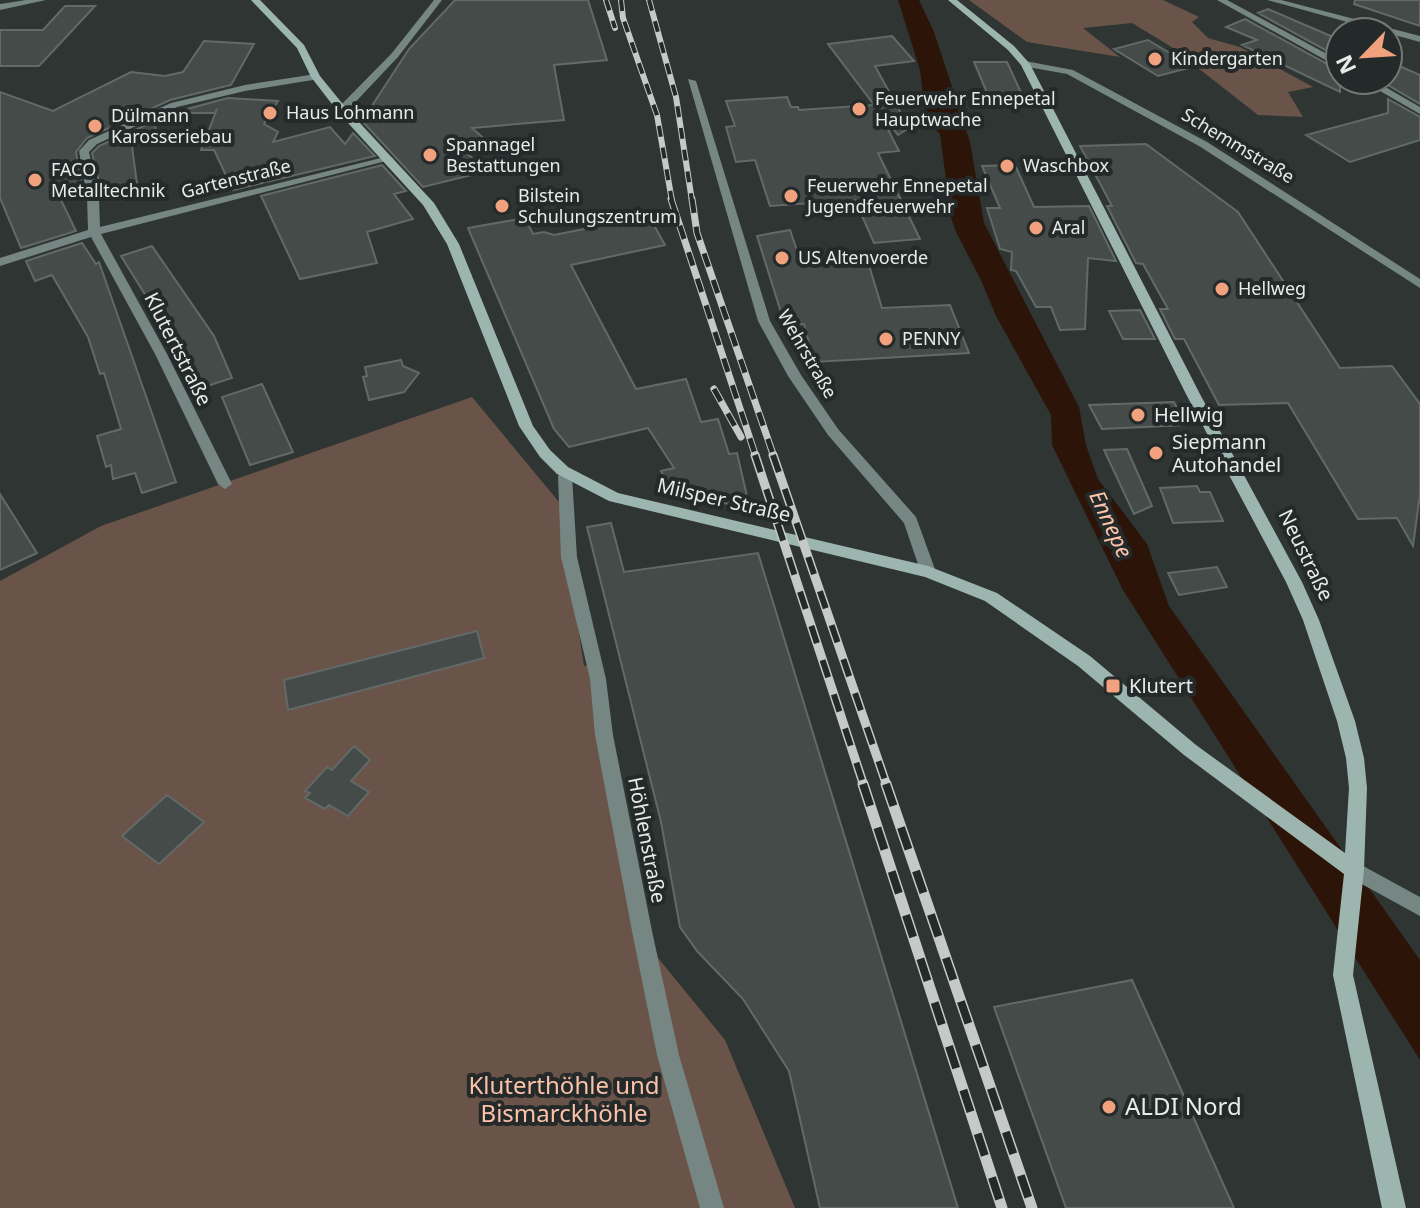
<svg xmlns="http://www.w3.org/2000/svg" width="1420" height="1208" font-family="'Noto Sans',sans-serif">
<rect width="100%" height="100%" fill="#2e3533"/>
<path fill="#6a544a" d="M969 0H1163L1199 17 1192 22 1208 38 1240 47 1313 87 1288 92 1303 117 1258 115 1170 46 1132 23 1083 28 1120 57 1027 42Z
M472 397 559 502 584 666 591 664 641 937 725 1040 795 1208H0V581L101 526Z"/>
<path fill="#2c1409" d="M898 0H919L934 32 970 142 984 223 1079 407 1086 445 1098 479 1147 544 1169 606 1420 960V1060L1123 590 1052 445 1051 415 996 316 981 280 957 234 951 218 940 134 926 120 920 70Z"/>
<path fill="#444b49" stroke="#626a68" stroke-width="2" d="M455 0H588L607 60 554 65 564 120 472 128 488 142 464 149 484 172 423 187 362 121 409 49Z
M1355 0H1420V26L1354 4Z
M65 6H95L39 66H0V30H43Z
M1268 9 1340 40V58L1258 13Z
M1245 19 1340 71V92L1242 45 1257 40 1226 27Z
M892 36 914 61 875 66 909 128 898 135 877 108 899 151 878 153 920 239 874 243 855 200 770 206 755 160 736 162 726 127 735 126 726 101 787 97 791 107H798L799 110 874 105 828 44Z
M1148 40 1193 67 1158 76 1114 49Z
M204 41 254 44 231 85 170 100 87 138 76 152 83 193 60 198 76 231 21 248 0 198V92L53 111 131 72 165 76 183 72Z
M1388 61 1420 75V104L1388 85Z
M974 62H1007L1024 99 990 100Z
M228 98 278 101 264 124 278 132 273 142 330 127 345 144 353 133 375 156 233 190 214 150H201L217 109 215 113H172Z
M1388 99 1420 117V140L1350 162 1306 135 1388 113Z
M155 121 156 142 132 146 137 184 101 190 92 153 99 146Z
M1146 144 1238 212 1340 368 1392 366 1420 404V494L1413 546 1397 518 1358 519 1288 403 1219 405 1184 339H1175L1160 309H1168L1143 264 1136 263 1107 206H1112L1080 146Z
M382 165 406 191 394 194 413 219 367 232 377 263 300 279 261 196Z
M1015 165 1034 207 1089 206 1116 261 1088 258 1085 329 1060 330 1051 307H1036L1016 271 1011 270 1012 252 1000 249 987 208H1000L982 166Z
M649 216 665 245 571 265 636 389 686 379 701 422 718 419 729 454 737 453 750 509 671 491 661 471 674 468 648 428 569 447 554 429 468 228 525 218 533 234 544 232 554 235Z
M790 230 802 265 868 262 882 308 950 305 969 353 814 362 804 324 785 325 757 236Z
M82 243 96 264 99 262 176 482 142 493 135 473 113 479 111 465 106 467 97 436 121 429 104 373 100 374 88 337 52 275 35 281 26 261Z
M152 246 214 336 232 378 195 390 168 326 166 328 121 256Z
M1140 310 1155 339H1123L1109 311Z
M401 360 403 366 419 373 404 392 369 400 363 377 367 376 365 367Z
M262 384 293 452 250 465 222 397Z
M1174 402 1185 425 1102 429 1089 405Z
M1127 449 1152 506 1134 514 1104 450Z
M1197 486 1200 492H1210L1223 521 1173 523 1160 488Z
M0 494 37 553 0 570Z
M611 523 624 572 758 553 958 1208H820L789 1071 743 999 697 951 680 927 661 822 587 527Z
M1217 567 1227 587 1179 595 1168 573Z
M477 631 484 658 288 710 284 680Z
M354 746 370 760 351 781 369 792 348 816 329 805 325 809 305 798 310 793 305 791 327 767 332 770Z
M167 795 204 822 159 864 122 836Z
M1132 980 1234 1208H1066L994 1007Z"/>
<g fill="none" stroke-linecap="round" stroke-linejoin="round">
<path fill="#768682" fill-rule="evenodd" d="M26 0H46L0 10V4Z
M434 0H442L398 57 346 112H338V108L392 53Z
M1217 0H1227L1340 61V68Z
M1267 0H1281L1420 36V42Z
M1025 61 1073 70 1207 142 1420 279V288L1199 146 1067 74 1022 66V62Z
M316 74 319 75V79L245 91 177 107 97 144 89 152 99 197 100 227 389 156 394 159 101 234 167 354 232 484 225 489 218 484 155 354 91 237 0 266V258L88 230 87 197 79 151 89 140 171 103 245 85Z
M688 79 696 81 770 321 801 375 838 429 916 517 936 572 934 576H922L904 523 828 435 788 376 758 321Z
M1361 80H1373L1420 107V114Z
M565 471 572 476 577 557 606 679 613 735 652 931 679 1055 724 1208H700L657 1055 632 931 595 735 590 679 561 557 558 476Z
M1354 861 1420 897V916L1347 876 1344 870 1347 864Z"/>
<path fill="#9cb5af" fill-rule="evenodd" d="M251 0H260L304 45 320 76 346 108 434 203 459 244 533 426 550 450 568 467 618 493 928 566 997 593 1090 656 1196 745 1345 853 1349 788 1346 758 1337 721 1303 620 1286 582 1187 396 1021 65 1008 50 948 0H957L1014 46 1030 64 1201 396 1302 582 1319 620 1355 721 1364 758 1367 788 1364 870 1353 975 1406 1208H1382L1333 975 1344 874 1184 755 1078 666 985 601 925 577 609 501 557 474 540 457 519 426 447 244 423 205 338 112 311 77 297 48Z"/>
<defs>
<path id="rail-far3" d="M606 0 615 28
M621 0 623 18 657 115 672 201
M649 0 676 97 692 201"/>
<path id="rail-far2" d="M671 199 756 457
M692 199 697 233 774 457
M714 389 741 437"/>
<path id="rail-far1" d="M755 455 864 786
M773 455 887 786"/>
<path id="rail" d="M863 784 1002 1208
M886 784 1032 1208"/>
</defs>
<use href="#rail-far3" stroke="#c5cac8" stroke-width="6"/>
<use href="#rail-far2" stroke="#c5cac8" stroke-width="7"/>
<use href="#rail-far1" stroke="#c5cac8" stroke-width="9"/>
<use href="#rail" stroke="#c5cac8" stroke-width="11"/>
<use href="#rail-far3" stroke="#242a29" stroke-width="4" stroke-dasharray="11" stroke-linecap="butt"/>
<use href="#rail-far2" stroke="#242a29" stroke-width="5" stroke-dasharray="14" stroke-linecap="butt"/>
<use href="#rail-far1" stroke="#242a29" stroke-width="6" stroke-dasharray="18" stroke-linecap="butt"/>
<use href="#rail" stroke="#242a29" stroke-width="8" stroke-dasharray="23" stroke-linecap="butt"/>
</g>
<g fill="#f1a17d" stroke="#242a29" stroke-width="3">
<circle cx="1155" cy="59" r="8"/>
<circle cx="859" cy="109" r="8"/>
<circle cx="270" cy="113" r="8"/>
<circle cx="95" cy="126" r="8"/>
<circle cx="430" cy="155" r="8"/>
<circle cx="1007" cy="166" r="8"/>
<circle cx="35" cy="180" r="8"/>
<circle cx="791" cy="196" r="8"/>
<circle cx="502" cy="206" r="8"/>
<circle cx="1036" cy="228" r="8"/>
<circle cx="782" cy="258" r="8"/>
<circle cx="1222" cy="289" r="8"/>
<circle cx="886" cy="339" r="8"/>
<circle cx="1138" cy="415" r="8"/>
<circle cx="1156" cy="453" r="8"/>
<rect x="1105" y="678" width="16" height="16" rx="4"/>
<circle cx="1109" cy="1107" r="8"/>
</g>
<g text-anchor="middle" stroke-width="8" stroke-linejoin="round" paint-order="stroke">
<g font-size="18" fill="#e7ecea" stroke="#242a29" text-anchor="start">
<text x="1171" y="65">Kindergarten</text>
<text x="875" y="105">Feuerwehr Ennepetal<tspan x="875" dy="21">Hauptwache</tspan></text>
<text x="286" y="119">Haus Lohmann</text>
<text x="111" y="122">Dülmann<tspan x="111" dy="21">Karosseriebau</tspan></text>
<text x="446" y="151">Spannagel<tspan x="446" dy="21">Bestattungen</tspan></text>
<text x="1023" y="172">Waschbox</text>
<text x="51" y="176">FACO<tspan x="51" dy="21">Metalltechnik</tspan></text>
<text x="807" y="192">Feuerwehr Ennepetal<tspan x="807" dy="21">Jugendfeuerwehr</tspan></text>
<text x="518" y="202">Bilstein<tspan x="518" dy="21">Schulungszentrum</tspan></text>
<text x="1052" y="234">Aral</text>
<text x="798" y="264">US Altenvoerde</text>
<text x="1238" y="295">Hellweg</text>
<text x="902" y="345">PENNY</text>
</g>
<g font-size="18" fill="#e7ecea" stroke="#242a29">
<text transform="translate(1238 146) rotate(31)" y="6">Schemmstraße</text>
<text transform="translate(236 179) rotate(-14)" y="6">Gartenstraße</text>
<text transform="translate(807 354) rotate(60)" y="6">Wehrstraße</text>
</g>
<g font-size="20" fill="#e7ecea" stroke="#242a29">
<text transform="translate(178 349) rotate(63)" y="7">Klutertstraße</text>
<text transform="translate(724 500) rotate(13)" y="7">Milsper Straße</text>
<text transform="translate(1306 555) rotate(64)" y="7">Neustraße</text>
<text transform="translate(647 840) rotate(79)" y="7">Höhlenstraße</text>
</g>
<g font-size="20" fill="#e7ecea" stroke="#242a29" text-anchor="start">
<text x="1154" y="422">Hellwig</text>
<text x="1172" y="449">Siepmann<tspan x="1172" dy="23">Autohandel</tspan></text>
<text x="1129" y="693">Klutert</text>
</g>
<g font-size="22" font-style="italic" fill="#fec4ab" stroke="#242a29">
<text transform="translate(1111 524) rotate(65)" y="8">Ennepe</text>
</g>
<g font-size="24" fill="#fbc2a9" stroke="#242a29">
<text x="564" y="1094">Kluterthöhle und<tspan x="564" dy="28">Bismarckhöhle</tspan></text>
</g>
<g font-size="24" fill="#e7ecea" stroke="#242a29" text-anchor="start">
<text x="1125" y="1115">ALDI Nord</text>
</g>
</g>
<g transform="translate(1364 56) rotate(245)"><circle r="38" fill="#242a29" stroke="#727876" stroke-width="2"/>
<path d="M0-6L14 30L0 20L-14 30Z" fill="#f1a17d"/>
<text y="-12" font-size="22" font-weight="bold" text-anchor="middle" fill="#e7ecea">N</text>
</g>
</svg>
